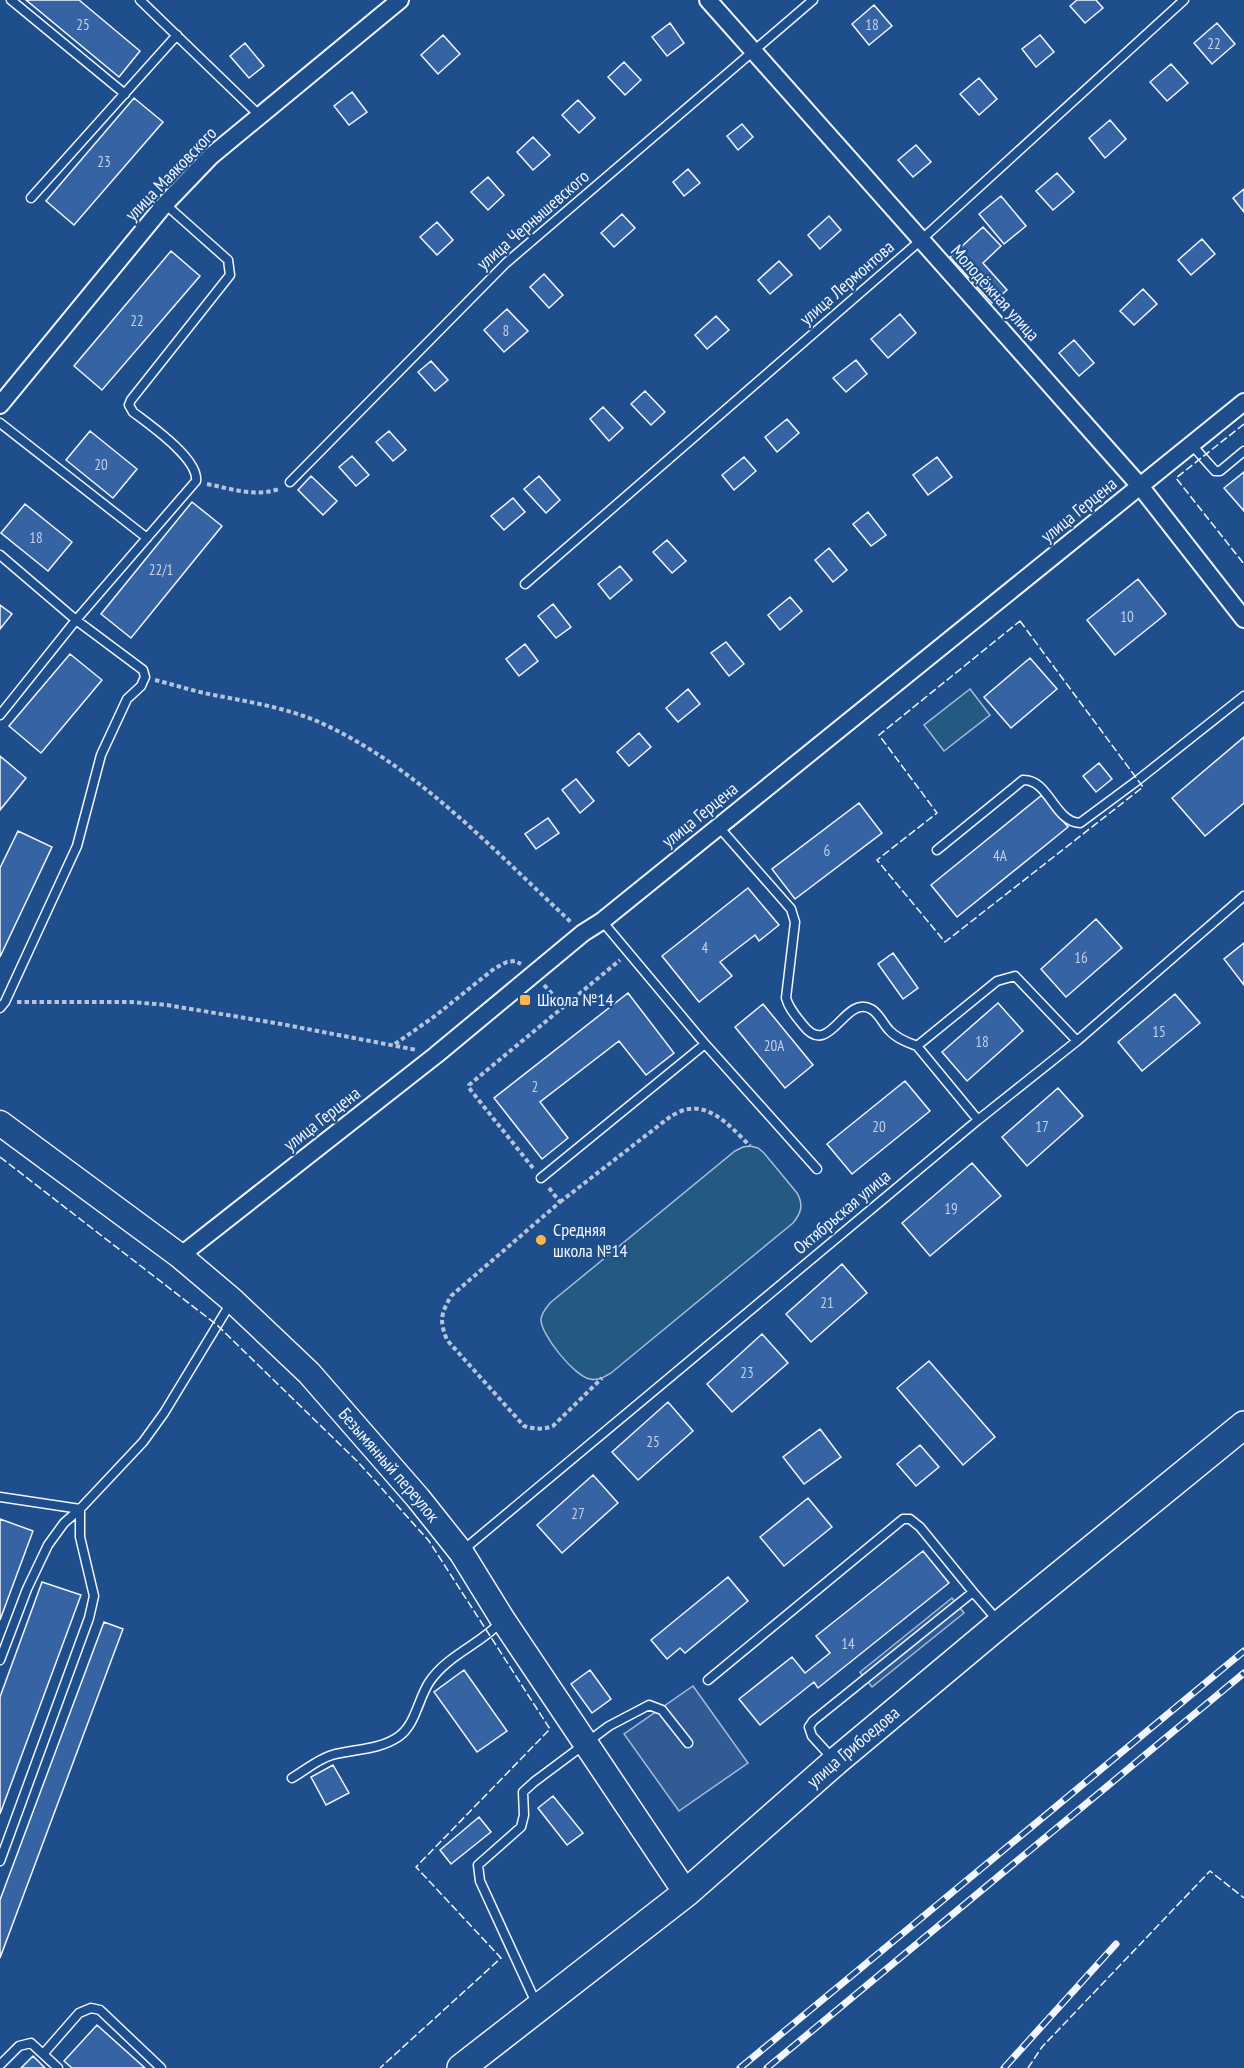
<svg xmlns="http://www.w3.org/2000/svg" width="1244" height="2068" font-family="'PT Sans Narrow',sans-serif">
<rect width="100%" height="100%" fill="#1f4e8c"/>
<path fill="#245a82" stroke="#a8bbd7" stroke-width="1.5" d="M970 689 990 715 944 751 924 725Z
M750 1146 758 1148 764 1153 797 1193C804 1205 801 1213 793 1223L611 1373C604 1377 598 1381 590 1379 575 1377 540 1334 541 1319 542 1312 546 1308 550 1303L735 1151 743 1147Z"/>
<path fill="#305b95" stroke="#a8bbd7" stroke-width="1.5" d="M952 1598 964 1613 872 1687 860 1672Z
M693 1686 748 1763 679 1811 624 1734Z"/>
<path fill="#3563a3" stroke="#f2f6ff" stroke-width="1.5" d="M26 0H79L140 51 119 77Z
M1077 0H1096L1103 8 1085 23 1070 6Z
M874 5 892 26 869 45 852 24Z
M670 23 684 43 667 56 652 37Z
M1217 23 1235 44 1212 64 1194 43Z
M443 35 460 54 438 74 421 55Z
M1040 35 1054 52 1036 67 1022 49Z
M245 43 264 66 249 78 230 56Z
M624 62 641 80 625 95 608 77Z
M1171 64 1188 83 1167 101 1150 82Z
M979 78 997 99 979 115 960 94Z
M352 92 367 112 349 125 334 106Z
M134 98 163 122 74 225 46 201Z
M578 100 595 118 579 133 562 115Z
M1110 120 1126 139 1105 158 1089 138Z
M742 124 753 137 738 150 727 136Z
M533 137 550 155 533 170 517 152Z
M916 145 931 162 913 177 898 160Z
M688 169 700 183 684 196 673 182Z
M1057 173 1074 192 1053 210 1036 191Z
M488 177 504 195 488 210 471 192Z
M1244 189V212L1233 198Z
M1001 196 1026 226 1004 244 979 214Z
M622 214 635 228 614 247 601 233Z
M829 216 841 230 820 249 808 235Z
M437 222 453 240 437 255 420 237Z
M983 227 1001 246 983 263 1007 290 992 303 950 257Z
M1202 239 1215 254 1191 275 1178 260Z
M171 251 200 276 102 390 74 366Z
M779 261 792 275 770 294 758 280Z
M544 274 563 295 549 308 530 287Z
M1143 289 1157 304 1134 325 1120 311Z
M507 309 528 331 504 352 484 330Z
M900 314 916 333 888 358 871 339Z
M716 316 729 330 707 349 695 335Z
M1074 340 1094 363 1079 376 1059 353Z
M856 360 867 374 846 392 833 378Z
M431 361 448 380 435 391 418 372Z
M645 391 665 412 651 425 631 404Z
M603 407 623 428 609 441 590 419Z
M787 419 799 433 777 452 765 437Z
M90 431 137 469 113 498 66 460Z
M389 431 406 450 393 461 376 442Z
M352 456 369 475 356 486 339 467Z
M744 457 756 471 734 490 722 475Z
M937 457 952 477 928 495 913 475Z
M1244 472V511L1224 488Z
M311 476 337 501 323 515 298 490Z
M539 476 560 500 546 513 524 489Z
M513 498 525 512 504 530 491 516Z
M192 502 222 526 131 638 101 614Z
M25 504 72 542 48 571 1 533Z
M868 512 886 535 871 546 853 524Z
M667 540 686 561 672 573 653 552Z
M829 548 847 570 833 582 815 560Z
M620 566 632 580 610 599 598 584Z
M1138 579 1166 614 1115 655 1087 620Z
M790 597 802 611 780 630 768 615Z
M553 604 571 627 556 638 538 616Z
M0 605 12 614 0 629Z
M726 642 744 664 729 676 711 653Z
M525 644 538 661 519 676 506 659Z
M70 654 102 680 41 753 9 726Z
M1030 658 1057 689 1011 728 984 697Z
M688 689 700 704 678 722 666 708Z
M639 733 651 747 629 766 617 752Z
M1244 737V803L1205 836 1172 798Z
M0 756 26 778 0 810Z
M1099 763 1112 779 1096 792 1083 776Z
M576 779 594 801 580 813 562 790Z
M1042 795 1068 827 957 917 931 885Z
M859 803 882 833 795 899 772 869Z
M548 818 559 833 536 849 525 834Z
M18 831 52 847 0 957V868Z
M748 888 779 925 759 941 755 935 720 962 732 976 699 1002 662 956Z
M1096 919 1122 948 1066 997 1041 969Z
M1244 943V985L1224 959Z
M893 953 918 988 903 999 878 964Z
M628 993 674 1053 646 1075 619 1041 540 1102 568 1138 542 1159 494 1098Z
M1175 994 1200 1023 1142 1071 1118 1042Z
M998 1003 1023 1031 967 1081 942 1052Z
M763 1004 813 1065 785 1088 735 1027Z
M905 1081 930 1111 852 1174 827 1144Z
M1058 1088 1083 1116 1027 1166 1002 1137Z
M972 1163 1001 1196 930 1256 902 1223Z
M842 1264 867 1293 811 1342 786 1314Z
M762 1334 788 1363 732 1412 707 1384Z
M929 1361 995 1437 963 1465 897 1388Z
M668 1402 693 1431 638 1480 612 1452Z
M820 1429 841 1457 804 1484 783 1457Z
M920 1445 939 1467 916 1486 897 1464Z
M593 1475 618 1503 562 1553 537 1525Z
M808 1498 832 1527 784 1566 760 1537Z
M0 1519 33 1531 0 1620Z
M923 1551 949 1583 818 1688 814 1682 760 1725 739 1699 792 1657 805 1673 830 1653 816 1636Z
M728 1577 748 1601 685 1653 680 1648 667 1659 651 1640Z
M42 1582 81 1595 0 1814V1697Z
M104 1622 123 1629 0 1958V1900Z
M464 1670 507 1731 477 1752 434 1692Z
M590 1670 611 1699 592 1713 571 1684Z
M333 1765 349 1793 326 1805 311 1777Z
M553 1796 583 1833 567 1845 538 1808Z
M479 1817 491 1832 451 1864 440 1850Z
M97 2025 145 2068H72L64 2061Z
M33 2056 45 2068H21Z"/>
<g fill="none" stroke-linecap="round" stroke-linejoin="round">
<defs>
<path id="lane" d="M11 0 125 94
M140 0 259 115
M31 198 177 35
M0 423 147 538
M1191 444 1215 471H1220L1244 451
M290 482 506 263 813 0
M0 555 76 620 143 670 145 677 141 686 127 699 101 755 77 846 5 1002 0 1008
M525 584 921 240 1184 0
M0 715 76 620 196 481C199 459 150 425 133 412L129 405 131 400 230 275 228 260 165 204
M718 826 791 909 795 922 786 998C789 1009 796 1016 803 1025 830 1060 844 994 871 1009 879 1013 883 1024 889 1030 896 1038 906 1042 917 1046L997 981 1015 976 1077 1041
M937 850 1023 780C1049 779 1054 822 1080 823L1138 780 1244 696
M602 921 705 1044 817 1169
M917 1046 978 1120
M541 1178 705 1044
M0 1497 80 1509
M462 1551 978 1120 1077 1041 1244 896
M0 1660 27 1589 48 1545 64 1523 80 1509 143 1442 164 1413 232 1301
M708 1680 903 1519H910L920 1527 973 1592
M832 1758 812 1736 809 1727 813 1721 973 1592 998 1621
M292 1778C304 1771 318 1759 332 1755 354 1749 379 1750 398 1737 416 1725 418 1698 430 1681 448 1655 479 1645 501 1622
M0 1861 89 1618 94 1596 80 1537V1509
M537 2005 480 1881 478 1865 521 1827 524 1815 523 1792 534 1782 609 1726 649 1705 662 1710 688 1743
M44 2053 79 2013 91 2008 100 2010 161 2068
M0 2065 19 2046 31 2043 58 2068"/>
<path id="street" d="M708 0 1140 486 1244 619
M0 405 165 204 211 156 400 0
M180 1256 436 1055 583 933 602 921 1244 402"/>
<g id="secondary">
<path id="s1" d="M0 1123 180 1256 232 1300 309 1373 418 1498 461 1552 503 1620 686 1893"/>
</g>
<g id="primary">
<path id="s2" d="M461 2068 686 1893 835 1762 1000 1624 1244 1425"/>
</g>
</defs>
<use href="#lane" stroke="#f2f6ff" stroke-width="11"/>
<use href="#street" stroke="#f2f6ff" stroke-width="20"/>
<use href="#secondary" stroke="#f2f6ff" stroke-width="27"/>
<use href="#primary" stroke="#f2f6ff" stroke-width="30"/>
<path stroke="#b3c4dc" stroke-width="4" stroke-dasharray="4.5 3" stroke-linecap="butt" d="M207 484C232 489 255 497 279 489
M155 680C171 684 187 689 204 693 242 701 282 706 319 722 417 766 493 850 571 922
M544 985 564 1007
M17 1002H131L167 1005 281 1024 417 1050
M395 1044 435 1016 495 968 507 962 515 961 521 964
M533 1168 469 1088V1085L620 960
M549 1188 560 1202 451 1296C441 1314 439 1320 447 1340L524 1426C534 1429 543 1430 553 1426L602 1378
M560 1202 671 1116C676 1114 683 1109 689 1109 713 1105 735 1131 750 1146"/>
<use href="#lane" stroke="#1f4e8c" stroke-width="8"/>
<use href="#street" stroke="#1f4e8c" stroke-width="16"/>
<use href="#secondary" stroke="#1f4e8c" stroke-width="24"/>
<use href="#primary" stroke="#1f4e8c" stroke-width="27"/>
<defs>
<path id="rail" d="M740 2068 1244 1651
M767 2068 1244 1673
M1004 2068 1116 1944"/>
</defs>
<use href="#rail" stroke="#f2f6ff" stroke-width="7"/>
<use href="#rail" stroke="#1f4e8c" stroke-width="4.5" stroke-dasharray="14" stroke-linecap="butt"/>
<path stroke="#f2f6ff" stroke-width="1.5" stroke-dasharray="8 3" stroke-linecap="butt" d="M1244 424 1176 478 1244 564
M1020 621 1143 787 945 942 877 860 937 813 879 735Z
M0 1157 217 1325 358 1462 429 1541 550 1729 416 1867 501 1958 380 2068
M1028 2068 1042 2047 1210 1871 1244 1898"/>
</g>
<g fill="#ffb74d" stroke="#1f4e8c" stroke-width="2">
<rect x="519" y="994" width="12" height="12" rx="3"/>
<circle cx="541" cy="1240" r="6"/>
</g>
<g text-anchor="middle" stroke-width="4.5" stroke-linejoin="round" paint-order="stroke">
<g font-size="15" fill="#c3d1e8">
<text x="83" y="30">25</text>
<text x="872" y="30">18</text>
<text x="1214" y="49">22</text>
<text x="104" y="167">23</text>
<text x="137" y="326">22</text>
<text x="506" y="336">8</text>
<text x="101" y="470">20</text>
<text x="36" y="543">18</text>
<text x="161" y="575">22/1</text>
<text x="1127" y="622">10</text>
<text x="827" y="856">6</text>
<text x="1000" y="861">4А</text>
<text x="705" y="953">4</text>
<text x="1081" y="963">16</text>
<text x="1159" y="1037">15</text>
<text x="982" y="1047">18</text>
<text x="774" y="1051">20А</text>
<text x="535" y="1092">2</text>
<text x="879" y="1132">20</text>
<text x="1042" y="1132">17</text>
<text x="951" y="1214">19</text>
<text x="827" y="1308">21</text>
<text x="747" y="1378">23</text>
<text x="653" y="1447">25</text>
<text x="578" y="1519">27</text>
<text x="848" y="1649">14</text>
</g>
<g font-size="18" fill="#f2f6ff" stroke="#1f4e8c">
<text transform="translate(171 174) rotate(-46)" y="6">улица Маяковского</text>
<text transform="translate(533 220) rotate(-41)" y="6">улица Чернышевского</text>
<text transform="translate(847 283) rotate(-41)" y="6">улица Лермонтова</text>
<text transform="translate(995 293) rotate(48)" y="6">Молодёжная улица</text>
<text transform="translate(1079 510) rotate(-39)" y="6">улица Герцена</text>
<text transform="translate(700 815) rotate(-39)" y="6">улица Герцена</text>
<text transform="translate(322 1119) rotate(-38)" y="6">улица Герцена</text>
<text transform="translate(842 1212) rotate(-40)" y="6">Октябрьская улица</text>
<text dy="6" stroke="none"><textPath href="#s1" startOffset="520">Безымянный переулок</textPath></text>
<text dy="6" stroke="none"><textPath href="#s2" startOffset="507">улица Грибоедова</textPath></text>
</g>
<g font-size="18" fill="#f2f6ff" stroke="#1f4e8c" text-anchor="start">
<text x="537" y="1006">Школа №14</text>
<text x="553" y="1236">Средняя<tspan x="553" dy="21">школа №14</tspan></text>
</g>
</g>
</svg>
